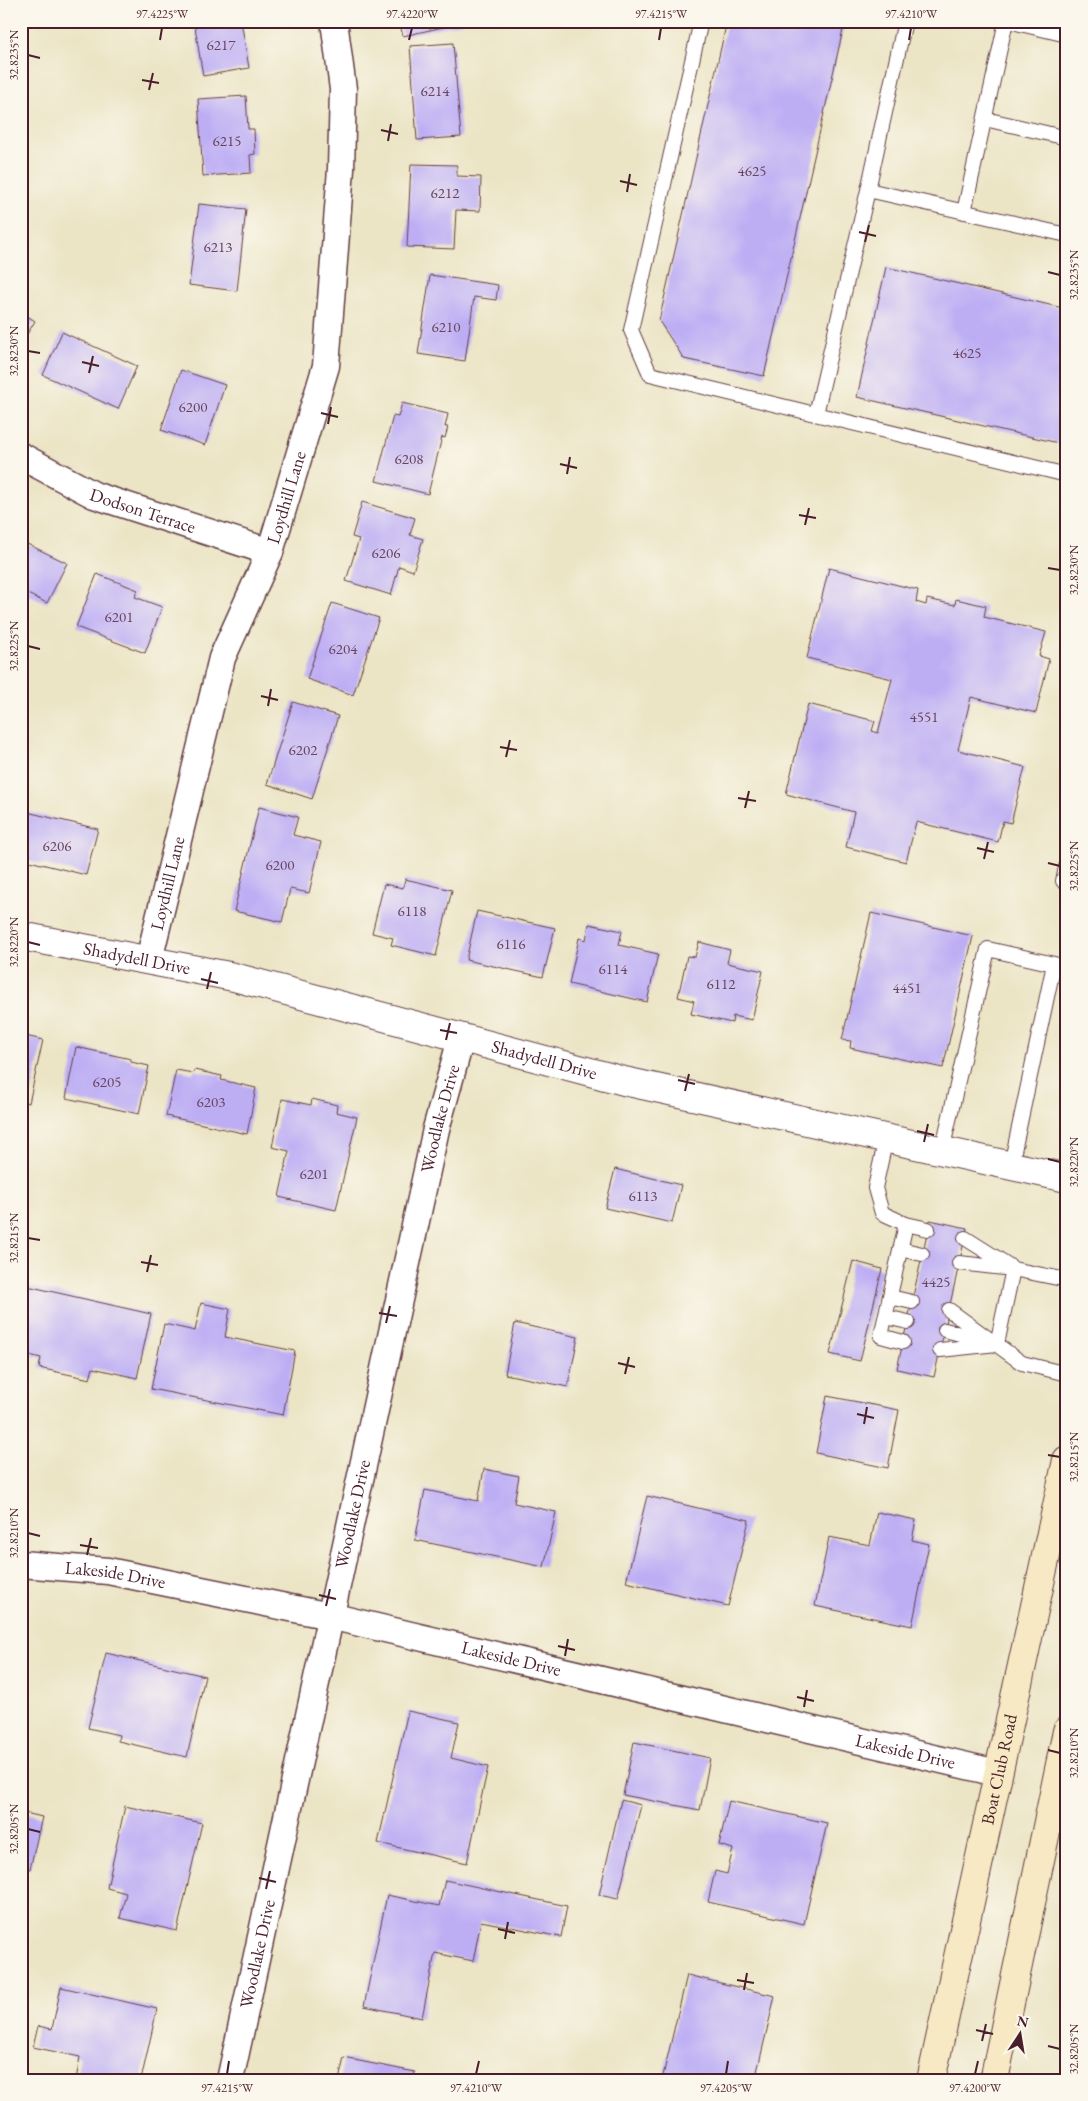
<svg xmlns="http://www.w3.org/2000/svg" width="1088" height="2101" font-family="'EB Garamond',serif">
<rect width="100%" height="100%" fill="#fbf7ec"/>
<filter id="ink" filterUnits="userSpaceOnUse"><feTurbulence type="fractalNoise" baseFrequency=".02" numOctaves="2"/><feDisplacementMap in="SourceGraphic" scale="10" xChannelSelector="R" yChannelSelector="G"/><feConvolveMatrix kernelMatrix="1 2 1 2 8 2 1 2 1" color-interpolation-filters="sRGB"/></filter>
<filter id="wash" filterUnits="userSpaceOnUse"><feTurbulence type="fractalNoise" baseFrequency=".0096" numOctaves="4" result="noise"/><feDisplacementMap in="SourceGraphic" scale="20" xChannelSelector="R" yChannelSelector="G"/><feGaussianBlur stdDeviation="1.12" result="paint"/><feColorMatrix in="noise" values="0 0 0 0 0 0 0 0 0 0 0 0 0 0 0 0 0 1.4 0 .05"/><feComposite in="paint" operator="in"/></filter>
<g filter="url(#wash)">
<rect width="100%" height="100%" fill="#ebe4c5"/>
<g id="blocks">
<path fill="#bdaef4" d="M194 21H241L249 68 203 76Z
M399 21H465L466 22 403 36Z
M727 21H845L764 376 684 359 659 321Z
M453 43 461 137 417 140 410 46Z
M246 96 248 129H254L255 154 250 155 251 173 203 176 198 99Z
M411 164 457 165V176L481 177 480 211 456 210 454 249 407 247Z
M199 204 246 209 237 291 189 285Z
M886 267 1067 309V445L857 397Z
M430 275 498 285 496 300 474 297 465 361 418 354Z
M21 312 35 321 21 344Z
M62 332 137 366 118 409 43 375Z
M181 370 225 385 205 445 161 430Z
M402 403 448 414 445 427H448L445 438 442 437 428 494 376 481 393 416 398 417Z
M362 502 415 518 410 535 423 539 413 571 399 566 391 595 346 581 359 539 352 537Z
M21 541 67 563 47 603 21 591Z
M829 568 918 590 916 602 926 605 927 599 955 605 956 599 986 606 984 617 1046 632 1039 656 1049 659 1036 713 971 697 958 750 1025 767 1011 823 1003 821 998 842 916 822 906 862 846 847 854 812 786 794 808 704 875 721 872 731 878 733 892 679 807 658Z
M97 574 138 590 135 597 162 607 145 653 76 627Z
M332 603 379 618 353 695 307 679Z
M293 702 338 716 312 799 267 784Z
M259 807 298 817 293 835 321 842 309 893 290 889 282 922 234 911Z
M27 812 98 829 86 875 21 859V833Z
M405 879 452 890 436 956 391 945 393 938 372 933 384 884 403 888Z
M477 911 555 928 543 977 466 960Z
M871 913 973 936 943 1068 850 1048 851 1041 842 1040Z
M589 924 622 931 619 945 658 954 647 1002 569 984 579 938 586 940Z
M699 942 730 950 727 963 763 971 752 1020 733 1016 732 1023 691 1014 694 1001 678 997 687 956 695 957Z
M21 1035 43 1040 29 1103 21 1101Z
M76 1047 131 1059V1062L149 1066 139 1114 66 1098Z
M176 1070 193 1073 194 1070 222 1076 221 1080 256 1088 247 1134 166 1116Z
M282 1099 311 1105 312 1099 337 1105 336 1112 357 1117 336 1210 279 1197 289 1151 272 1147Z
M615 1169 681 1185 672 1223 605 1208Z
M930 1220 967 1228 934 1377 897 1369Z
M853 1261 882 1269 860 1361 830 1354Z
M23 1285 151 1314 137 1378 93 1368 90 1379 39 1368 41 1358 21 1353Z
M201 1303 230 1309 225 1337 295 1351 283 1415 151 1389 164 1324 195 1331Z
M515 1323 578 1337 568 1387 505 1374Z
M827 1396 899 1410 888 1468 816 1453Z
M484 1469 519 1476 514 1503 556 1512 544 1567 415 1540 425 1490 478 1501Z
M647 1496 749 1520 728 1606 626 1582Z
M877 1512 916 1520 912 1540 929 1544 912 1626 815 1606 829 1537 870 1545Z
M106 1653 205 1676 187 1757 118 1741 119 1735 88 1728Z
M408 1711 459 1722 451 1758 488 1767 467 1863 378 1843Z
M634 1742 710 1758 700 1810 623 1795Z
M621 1800 641 1805 618 1899 599 1895Z
M729 1801 827 1823 804 1924 708 1902 715 1871 727 1874 733 1849 719 1845Z
M125 1806 202 1823 177 1931 120 1918 126 1893 107 1888Z
M21 1812 42 1817 30 1869 21 1867Z
M445 1880 567 1906 561 1937 481 1921 473 1961 435 1953 422 2018 364 2006 387 1895 439 1906Z
M687 1975 775 1996 755 2080H662Z
M61 1987 157 2009 141 2080H76L80 2057 33 2047 38 2026 52 2029Z
M344 2058 415 2072 413 2080H339Z"/>
</g>
</g>
<g filter="url(#ink)">
<use href="#blocks" fill-opacity="0" stroke="#623d42" stroke-width="1"/>
<g fill="none" stroke-linecap="round" stroke-linejoin="round">
<defs>
<path id="service" d="M701 21 631 330 650 374 1067 475
M905 21 868 190 1067 235
M1008 21 1067 35
M985 119 1067 138
M964 212 1006 21
M816 414 868 190
M1067 863 1063 881 1067 882
M886 1138 875 1188 882 1213 906 1224 881 1336 903 1342
M942 1151 988 949 1067 967
M1011 1165 1054 964
M906 1224 928 1229
M965 1238 1011 1267
M900 1249 922 1254
M959 1263 1013 1269 1067 1280
M890 1297 912 1302
M949 1310 1022 1363 1067 1374
M886 1317 908 1322
M945 1330 986 1341
M997 1344 1013 1269
M940 1350 997 1344
M1049 1813 1067 1817"/>
<g id="minor">
<path id="s1" d="M21 456 94 495 270 552"/>
<path id="s2" d="M149 960 222 658 270 552 326 366 341 169 343 89 334 21"/>
<path id="s3" d="M21 1564 108 1571 330 1616 997 1773"/>
<path id="s4" d="M230 2080 436 1129 461 1039"/>
</g>
<g id="tertiary">
<path id="s5" d="M21 936 234 977 624 1081 1067 1178"/>
</g>
<g id="secondary">
<path id="s6" d="M931 2080 1067 1460"/>
<path d="M994 2080 1067 1731"/>
</g>
</defs>
<use href="#service" stroke="#623d42" stroke-width="16"/>
<use href="#minor" stroke="#623d42" stroke-width="29"/>
<use href="#tertiary" stroke="#623d42" stroke-width="30"/>
<use href="#secondary" stroke="#623d42" stroke-width="30"/>
<use href="#service" stroke="#fff" stroke-width="14"/>
<use href="#minor" stroke="#fff" stroke-width="26"/>
<use href="#tertiary" stroke="#fff" stroke-width="28"/>
<use href="#secondary" stroke="#f6e9c3" stroke-width="28"/>
</g>
</g>
<path fill="none" stroke="#4a1f2b" stroke-width="2" d="M160 40 162 28M409 40 412 28M659 40 661 28M909 40 911 28M28 55 40 58M142 80 159 83M149 90 153 73M381 130 398 134M388 141 391 124M620 181 637 185M627 192 630 174M859 232 876 236M865 242 869 225M1048 272 1060 275M28 351 40 353M82 362 99 366M89 373 93 356M321 413 338 417M328 424 331 407M560 464 577 468M567 474 570 457M799 515 816 518M805 525 809 508M1048 568 1060 570M28 646 40 649M261 696 278 700M268 706 271 689M500 747 517 750M506 757 510 740M738 798 756 801M745 808 749 791M977 848 994 852M984 859 988 842M1048 863 1060 866M28 942 40 945M201 979 218 983M207 989 211 972M440 1030 457 1033M446 1040 450 1023M678 1080 695 1084M685 1091 689 1074M917 1131 934 1135M924 1142 928 1124M1048 1159 1060 1162M28 1238 40 1240M141 1262 158 1265M147 1272 151 1255M379 1313 397 1316M386 1323 390 1306M618 1363 635 1367M625 1374 629 1357M857 1414 874 1418M864 1424 867 1407M1048 1455 1060 1457M28 1533 40 1536M80 1545 98 1548M87 1555 91 1538M319 1595 336 1599M326 1606 330 1589M558 1646 575 1650M565 1656 568 1639M797 1697 814 1701M804 1707 807 1690M1048 1750 1060 1753M28 1829 40 1832M259 1878 276 1882M266 1889 270 1871M498 1929 515 1933M505 1939 508 1922M737 1980 754 1983M744 1990 747 1973M976 2030 993 2034M982 2041 986 2024M1048 2046 1060 2049M227 2074 229 2061M476 2074 479 2061M726 2074 728 2061M975 2074 978 2061"/>
<g text-anchor="middle" stroke-width="4" stroke-linejoin="round" paint-order="stroke">
<g font-size="15" fill="#67435d">
<text x="221" y="50">6217</text>
<text x="435" y="96">6214</text>
<text x="227" y="146">6215</text>
<text x="752" y="176">4625</text>
<text x="445" y="198">6212</text>
<text x="218" y="252">6213</text>
<text x="446" y="332">6210</text>
<text x="967" y="358">4625</text>
<text x="193" y="412">6200</text>
<text x="409" y="464">6208</text>
<text x="386" y="558">6206</text>
<text x="119" y="622">6201</text>
<text x="343" y="654">6204</text>
<text x="924" y="722">4551</text>
<text x="303" y="755">6202</text>
<text x="57" y="851">6206</text>
<text x="280" y="870">6200</text>
<text x="412" y="916">6118</text>
<text x="511" y="949">6116</text>
<text x="613" y="974">6114</text>
<text x="721" y="989">6112</text>
<text x="907" y="993">4451</text>
<text x="107" y="1087">6205</text>
<text x="211" y="1107">6203</text>
<text x="314" y="1179">6201</text>
<text x="643" y="1201">6113</text>
<text x="936" y="1287">4425</text>
</g>
<g font-size="18" fill="#4a1f2b" stroke="#fbf7ec">
<text dy="6" stroke="none"><textPath href="#s2" startOffset="484">Loydhill Lane</textPath></text>
<text dy="6" stroke="none"><textPath href="#s1" startOffset="134">Dodson Terrace</textPath></text>
<text dy="6" stroke="none"><textPath href="#s2" startOffset="79">Loydhill Lane</textPath></text>
<text dy="6" stroke="none"><textPath href="#s5" startOffset="118">Shadydell Drive</textPath></text>
<text dy="6" stroke="none"><textPath href="#s5" startOffset="538">Shadydell Drive</textPath></text>
<text dy="6" stroke="none"><textPath href="#s4" startOffset="984">Woodlake Drive</textPath></text>
<text dy="6" stroke="none"><textPath href="#s4" startOffset="579">Woodlake Drive</textPath></text>
<text dy="6" stroke="none"><textPath href="#s3" startOffset="95">Lakeside Drive</textPath></text>
<text dy="6" stroke="none"><textPath href="#s3" startOffset="500">Lakeside Drive</textPath></text>
<text dy="6" stroke="none"><textPath href="#s3" startOffset="905">Lakeside Drive</textPath></text>
<text dy="6" stroke="none"><textPath href="#s6" startOffset="318">Boat Club Road</textPath></text>
<text dy="6" stroke="none"><textPath href="#s4" startOffset="129">Woodlake Drive</textPath></text>
</g>
</g>
<rect width="1088" height="2101" fill="none" stroke="#fbf7ec" stroke-width="55"/>
<g transform="translate(1020 2034) rotate(12)" stroke="#fbf7ec" stroke-width="4" paint-order="stroke">
<path d="M0-4L9 19L0 12L-9 19Z" fill="#4a1f2b"/>
<text y="-8" font-size="14" font-weight="bold" text-anchor="middle" fill="#4a1f2b">N</text>
</g>
<rect x="28" y="28" width="1032" height="2046" fill="none" stroke="#4a1f2b" stroke-width="2"/>
<g font-size="12" text-anchor="middle" fill="#4a1f2b">
<text x="162" y="18">97.4225°W</text>
<text x="412" y="18">97.4220°W</text>
<text x="661" y="18">97.4215°W</text>
<text x="911" y="18">97.4210°W</text>
<text transform="translate(14 55) rotate(-90)" y="4">32.8235°N</text>
<text transform="translate(1074 275) rotate(-90)" y="4">32.8235°N</text>
<text transform="translate(14 351) rotate(-90)" y="4">32.8230°N</text>
<text transform="translate(1074 570) rotate(-90)" y="4">32.8230°N</text>
<text transform="translate(14 646) rotate(-90)" y="4">32.8225°N</text>
<text transform="translate(1074 866) rotate(-90)" y="4">32.8225°N</text>
<text transform="translate(14 942) rotate(-90)" y="4">32.8220°N</text>
<text transform="translate(1074 1162) rotate(-90)" y="4">32.8220°N</text>
<text transform="translate(14 1238) rotate(-90)" y="4">32.8215°N</text>
<text transform="translate(1074 1457) rotate(-90)" y="4">32.8215°N</text>
<text transform="translate(14 1533) rotate(-90)" y="4">32.8210°N</text>
<text transform="translate(1074 1753) rotate(-90)" y="4">32.8210°N</text>
<text transform="translate(14 1829) rotate(-90)" y="4">32.8205°N</text>
<text transform="translate(1074 2049) rotate(-90)" y="4">32.8205°N</text>
<text x="227" y="2092">97.4215°W</text>
<text x="476" y="2092">97.4210°W</text>
<text x="726" y="2092">97.4205°W</text>
<text x="975" y="2092">97.4200°W</text>
</g>
</svg>
